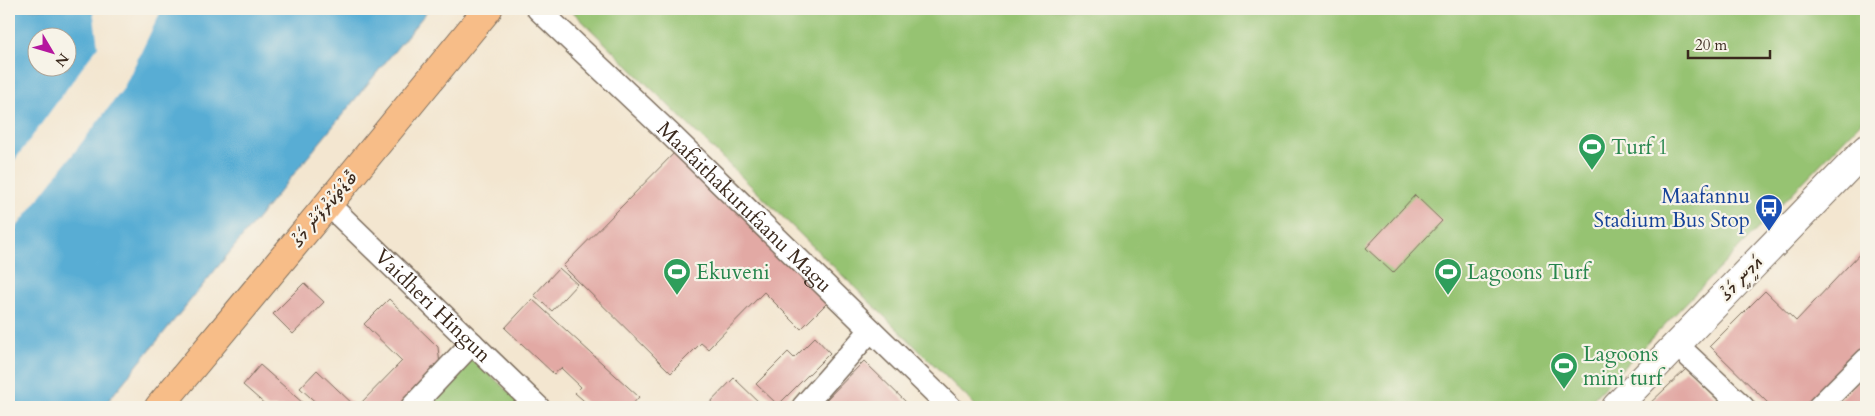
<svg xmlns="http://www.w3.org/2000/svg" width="1875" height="416" font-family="Cardo,'Noto Sans Thaana',serif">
<rect width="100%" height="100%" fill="#f7f3e8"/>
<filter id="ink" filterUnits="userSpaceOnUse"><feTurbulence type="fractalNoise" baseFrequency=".02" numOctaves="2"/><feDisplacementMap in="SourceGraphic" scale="10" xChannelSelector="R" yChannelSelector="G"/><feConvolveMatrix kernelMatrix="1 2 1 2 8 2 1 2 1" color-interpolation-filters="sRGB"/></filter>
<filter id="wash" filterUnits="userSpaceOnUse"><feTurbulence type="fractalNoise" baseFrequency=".0096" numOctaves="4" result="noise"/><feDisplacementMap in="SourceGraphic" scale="20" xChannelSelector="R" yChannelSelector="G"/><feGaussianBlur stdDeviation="1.12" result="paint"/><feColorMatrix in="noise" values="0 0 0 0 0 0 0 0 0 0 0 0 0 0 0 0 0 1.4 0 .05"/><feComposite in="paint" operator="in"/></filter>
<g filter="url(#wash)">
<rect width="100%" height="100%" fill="#f3e6d0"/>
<path fill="#96c372" stroke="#687648" d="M570 9H1866V117L1585 407H977Z
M472 357 524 407H425Z"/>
<path fill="#58add4" stroke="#4a6c79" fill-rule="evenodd" d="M9 9H429L103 407H9ZM38 38H68V68H38Z"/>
<path fill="#f3e6d0" d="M93 9H160L161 11 123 89 9 237V168L98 46Z"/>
<g id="blocks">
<path fill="#e2a9a4" d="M681 146 833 297 801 329 764 292 708 349 701 343 671 373 563 266Z
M1415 195 1442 221 1393 273 1366 248Z
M1866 247V351L1809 407H1772L1710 346 1765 291 1796 321Z
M559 268 577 284 552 311 534 295Z
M304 283 324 302 293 334 273 314Z
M389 299 438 347 440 365 398 407H357L402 361 364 324Z
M532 299 639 397 630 407H591L575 393 581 387 561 368 554 374 505 328Z
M815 337 830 353 778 405 756 384 788 352 794 358Z
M864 361 911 407H819Z
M260 365 304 404 302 407H268L243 385Z
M1686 369 1725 407H1646Z
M317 370 356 407H321L300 388Z
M1866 373V407H1833Z
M734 378 764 407H706Z"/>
</g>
</g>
<g filter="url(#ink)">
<use href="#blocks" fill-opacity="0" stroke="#7b6c5c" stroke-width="1"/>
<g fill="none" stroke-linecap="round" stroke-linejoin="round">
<defs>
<g id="minor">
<path id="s1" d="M538 9 670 134 950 407"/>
<path id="s2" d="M328 204 538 407"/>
<path d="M1677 345 1743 407"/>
<path d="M412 407 472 343"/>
<path d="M803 407 871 330"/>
<path d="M1819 407 1866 360"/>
</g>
<path id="tertiary" d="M1616 407 1866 149"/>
<path id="primary" d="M159 407 328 204 488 9"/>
</defs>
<use href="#minor" stroke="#7b6c5c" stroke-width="25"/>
<use href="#tertiary" stroke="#7b6c5c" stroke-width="30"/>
<use href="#primary" stroke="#7b6c5c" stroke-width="30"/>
<use href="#minor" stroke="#fff" stroke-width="22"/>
<use href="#tertiary" stroke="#fff" stroke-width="28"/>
<use href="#primary" stroke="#f7bd88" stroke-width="28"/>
</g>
</g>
<defs>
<symbol id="stadium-pin" viewBox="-11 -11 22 30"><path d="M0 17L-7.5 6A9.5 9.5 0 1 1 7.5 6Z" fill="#2e9e5b" stroke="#f7f3e8"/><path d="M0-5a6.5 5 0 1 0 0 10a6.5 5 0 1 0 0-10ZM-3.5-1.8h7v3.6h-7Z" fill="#fff"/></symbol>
<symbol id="bus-pin" viewBox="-11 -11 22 30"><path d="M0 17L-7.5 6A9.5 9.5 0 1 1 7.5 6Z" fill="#1a4fb4" stroke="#f7f3e8"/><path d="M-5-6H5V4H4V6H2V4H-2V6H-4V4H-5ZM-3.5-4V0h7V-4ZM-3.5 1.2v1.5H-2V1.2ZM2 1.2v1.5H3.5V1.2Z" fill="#fff"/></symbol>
</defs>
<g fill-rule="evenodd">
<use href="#stadium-pin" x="1576" y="131" width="32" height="43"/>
<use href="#bus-pin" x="1753" y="192" width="32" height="43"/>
<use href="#stadium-pin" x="661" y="256" width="32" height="43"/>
<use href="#stadium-pin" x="1432" y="256" width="32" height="43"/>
<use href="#stadium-pin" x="1548" y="350" width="32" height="43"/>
</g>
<g text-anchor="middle" stroke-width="4.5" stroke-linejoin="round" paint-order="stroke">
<g font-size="21" fill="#27864d" stroke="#f7f3e8" text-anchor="start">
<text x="1611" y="154">Turf 1</text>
<text x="696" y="279">Ekuveni</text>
<text x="1467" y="279">Lagoons Turf</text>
<text x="1583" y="361">Lagoons<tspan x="1583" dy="24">mini turf</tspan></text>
</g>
<g font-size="21" fill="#164399" stroke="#f7f3e8" text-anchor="end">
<text x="1750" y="203">Maafannu<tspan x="1750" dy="24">Stadium Bus Stop</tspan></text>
</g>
<g font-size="21" fill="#3b2a1e" stroke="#f7f3e8">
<text dy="7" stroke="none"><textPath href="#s1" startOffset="286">Maafaithakurufaanu Magu</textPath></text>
<text transform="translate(324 209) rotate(-50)" y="7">ބޮޑުތަކުރުފާނު މަގު</text>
<text transform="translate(1741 278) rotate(-46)" y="7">އަމީނީ މަގު</text>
<text dy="7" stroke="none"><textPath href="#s2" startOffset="146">Vaidheri Hingun</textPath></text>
</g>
</g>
<rect width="1875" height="416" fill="none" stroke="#f7f3e8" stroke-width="30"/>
<g transform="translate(52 52) rotate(128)"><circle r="24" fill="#f7f3e8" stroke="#aca397"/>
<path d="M0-4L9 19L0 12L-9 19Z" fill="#b5179e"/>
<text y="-8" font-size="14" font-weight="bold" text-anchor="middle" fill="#3b2a1e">N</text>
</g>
<path d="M1688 50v8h82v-8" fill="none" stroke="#3b2a1e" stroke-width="2.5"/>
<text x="1695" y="50" font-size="15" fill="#3b2a1e" stroke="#f7f3e8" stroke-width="4" paint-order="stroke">20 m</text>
</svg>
